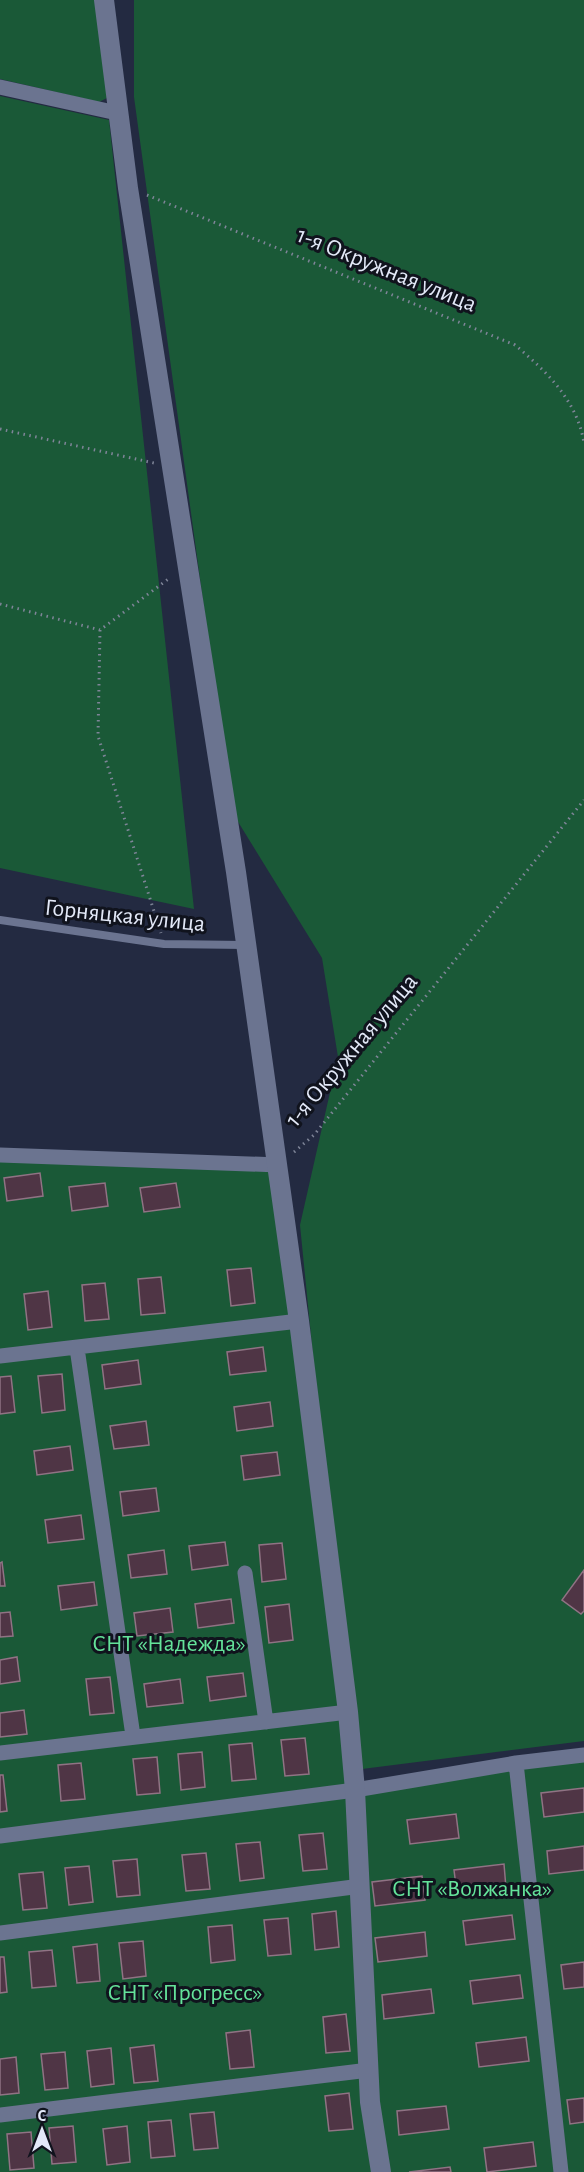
<svg xmlns="http://www.w3.org/2000/svg" width="584" height="2172" font-family="'Alegreya Sans',sans-serif">
<rect width="100%" height="100%" fill="#232a41"/>
<path fill="#1a5937" d="M0 0H98L107 98 99 102 0 79Z
M134 0H584V1741L362 1769 324 1466 300 1225 338 1057 322 958 232 812 134 97Z
M0 96 109 120 194 909 0 868Z
M0 1155 279 1165 355 1790 584 1758V2172H0Z"/>
<path fill="#4f3545" stroke="#907384" stroke-width="1.5" d="M40 1173 43 1196 7 1201 4 1178Z
M105 1183 108 1206 72 1211 69 1187Z
M176 1183 180 1207 144 1212 140 1188Z
M251 1268 255 1303 231 1306 227 1270Z
M161 1277 165 1313 141 1315 138 1279Z
M105 1283 109 1319 85 1321 82 1285Z
M48 1291 52 1327 28 1330 24 1294Z
M263 1347 266 1371 230 1375 227 1352Z
M138 1360 141 1384 105 1389 102 1365Z
M62 1374 65 1410 42 1413 38 1376Z
M11 1376 15 1412 0 1414V1377Z
M270 1402 273 1426 237 1431 234 1407Z
M146 1421 149 1445 114 1449 110 1426Z
M70 1446 73 1470 37 1475 34 1451Z
M277 1452 280 1475 244 1480 241 1456Z
M156 1488 159 1511 123 1516 120 1492Z
M81 1515 84 1539 48 1543 45 1520Z
M225 1542 228 1565 192 1570 189 1546Z
M282 1543 286 1579 262 1582 259 1545Z
M164 1550 167 1574 131 1578 128 1555Z
M2 1562 5 1586H0V1563Z
M584 1570V1611L581 1614 562 1600Z
M94 1582 97 1605 61 1610 58 1586Z
M231 1599 234 1623 198 1628 195 1604Z
M289 1604 293 1640 269 1643 265 1607Z
M170 1608 173 1632 137 1636 134 1613Z
M10 1612 13 1636 0 1637V1613Z
M17 1657 20 1681 0 1684V1660Z
M243 1673 246 1696 210 1701 207 1677Z
M110 1677 114 1713 90 1715 86 1679Z
M180 1679 183 1703 147 1707 144 1684Z
M24 1710 27 1734 0 1737V1713Z
M305 1738 309 1774 285 1776 281 1740Z
M252 1743 256 1779 232 1781 229 1745Z
M202 1752 205 1787 181 1790 178 1754Z
M157 1757 160 1793 137 1795 133 1759Z
M81 1763 85 1799 61 1801 58 1765Z
M0 1775H3L7 1811 0 1812Z
M584 1788V1812L544 1817 541 1793Z
M456 1814 459 1838 410 1844 407 1820Z
M323 1833 327 1869 303 1871 299 1835Z
M260 1842 264 1878 240 1881 236 1844Z
M584 1846V1870L549 1874 547 1851Z
M206 1853 210 1889 186 1891 182 1855Z
M137 1859 140 1895 117 1897 113 1861Z
M504 1864 506 1888 457 1894 454 1870Z
M89 1866 93 1902 69 1905 65 1868Z
M43 1872 47 1908 23 1910 19 1874Z
M422 1876 425 1900 375 1906 372 1882Z
M336 1911 339 1947 315 1950 312 1914Z
M512 1915 515 1939 466 1945 463 1921Z
M288 1918 291 1954 268 1956 264 1920Z
M232 1925 235 1960 211 1963 208 1927Z
M425 1932 427 1956 378 1962 375 1938Z
M143 1941 146 1976 123 1979 119 1943Z
M97 1944 100 1981 77 1983 73 1947Z
M52 1950 56 1986 32 1988 29 1952Z
M0 1957H4L7 1992 0 1993Z
M584 1962V1987L564 1989 561 1965Z
M520 1975 523 1998 473 2004 470 1981Z
M431 1989 434 2013 384 2019 382 1995Z
M346 2014 350 2051 326 2053 323 2017Z
M250 2030 254 2067 230 2069 226 2033Z
M526 2037 529 2061 479 2067 476 2043Z
M154 2045 158 2081 134 2083 130 2048Z
M111 2048 114 2084 91 2087 87 2051Z
M65 2052 68 2088 45 2090 41 2054Z
M16 2057 19 2093 0 2095V2059Z
M349 2093 353 2129 329 2131 325 2096Z
M584 2098V2122L570 2124 567 2100Z
M446 2106 449 2129 399 2135 397 2111Z
M214 2112 218 2148 194 2150 190 2114Z
M171 2120 175 2156 151 2158 148 2122Z
M73 2126 76 2162 52 2164 49 2128Z
M127 2126 130 2162 107 2165 103 2129Z
M31 2132 34 2168 10 2170 7 2134Z
M533 2142 536 2166 487 2172 484 2148Z
M450 2167 451 2172H409Z"/>
<g fill="none" stroke-linecap="round" stroke-linejoin="round">
<path stroke="#7f8598" stroke-width="3" stroke-dasharray="1.5 4.5" stroke-linecap="butt" d="M147 195 515 345C546 371 577 400 584 443
M0 429 154 463
M0 604 100 630 171 577
M100 630 98 736 161 933
M294 1152 314 1135 584 800"/>
<path stroke="#6b7490" stroke-width="8" d="M0 920 164 944 245 945"/>
<path stroke="#6b7490" stroke-width="15" d="M0 87 117 113
M0 1155 279 1165
M77 1348 133 1736
M0 1356 299 1321
M245 1573 266 1722
M0 1753 348 1712
M516 1763 561 2172
M0 1836 355 1790 516 1763 584 1755
M0 1933 361 1886
M0 2115 369 2070"/>
<path stroke="#6b7490" stroke-width="20" d="M104 0 128 188 236 872 299 1321 348 1712 355 1790 370 2102 381 2172"/>
</g>
<g text-anchor="middle" stroke-width="6" stroke-linejoin="round" paint-order="stroke">
<g font-size="24" fill="#e3e9f8" stroke="#10131d">
<text transform="translate(387 269) rotate(22)" y="8">1-я Окружная улица</text>
<text transform="translate(125 915) rotate(6)" y="8">Горняцкая улица</text>
<text transform="translate(351 1050) rotate(-50)" y="8">1-я Окружная улица</text>
</g>
<g font-size="24" fill="#64e39a" stroke="#10131d">
<text x="169" y="1651">СНТ «Надежда»</text>
<text x="472" y="1896">СНТ «Волжанка»</text>
<text x="185" y="2000">СНТ «Прогресс»</text>
</g>
</g>
<g transform="translate(42 2130)" stroke="#10131d" stroke-width="4.5" paint-order="stroke">
<path d="M0-4.5L10 22L0 15L-10 22Z" fill="#e3e9f8"/>
<text y="-9" font-size="16" font-weight="bold" text-anchor="middle" fill="#e3e9f8">С</text>
</g>
</svg>
